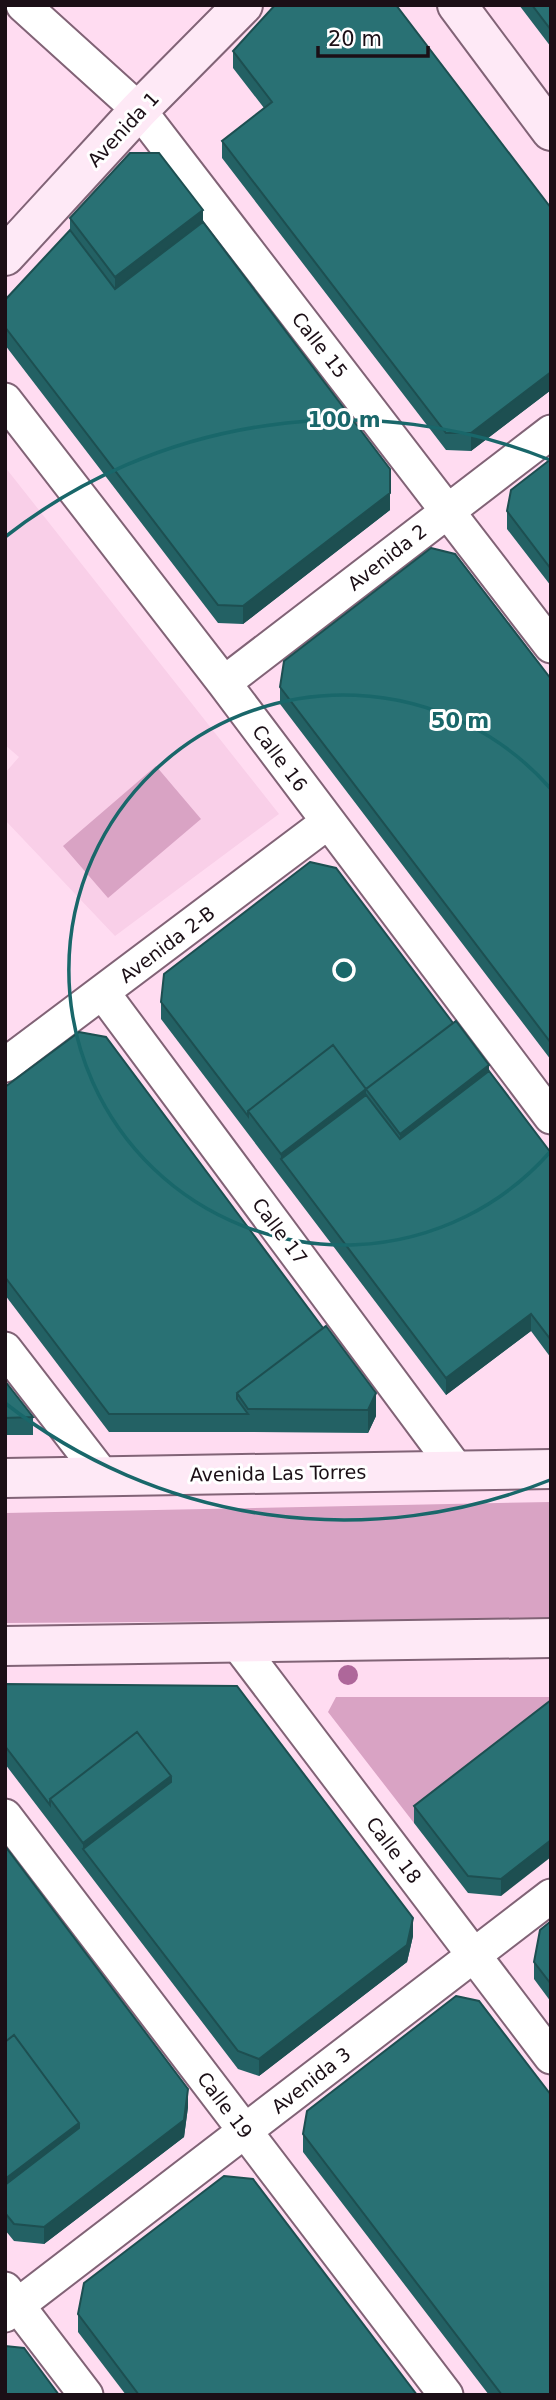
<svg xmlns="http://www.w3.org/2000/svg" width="556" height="2400" font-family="'DejaVu Sans',sans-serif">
<rect width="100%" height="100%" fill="#ffdcf1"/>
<path fill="#f9cfe8" d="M5 467 279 814 115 936 5 820V773L19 757 5 745Z"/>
<path fill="#d9a3c4" d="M156 766 201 819 108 898 63 846Z
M551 1502V1619L5 1623V1513Z
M336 1697H551V1717L414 1823 328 1712Z"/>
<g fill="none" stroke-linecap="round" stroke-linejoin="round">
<defs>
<path id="street" d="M23 5 139 110 551 646
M5 400 224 683 551 1117
M224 683 551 432
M103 993 457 1470
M5 1065 328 822
M5 1349 103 1476
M237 1643 551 2057
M5 1816 446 2395
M5 2289 86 2395
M5 2315 551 1896"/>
<path id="secondary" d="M457 5 551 131
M5 256 139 110 243 5
M5 1478 551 1469
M5 1646 551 1638"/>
</defs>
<use href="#street" stroke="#816376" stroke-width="37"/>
<use href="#secondary" stroke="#816376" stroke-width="42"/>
<use href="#street" stroke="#fff" stroke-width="33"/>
<use href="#secondary" stroke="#fee9f6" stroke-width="38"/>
</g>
<circle fill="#ae679a" cx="348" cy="1675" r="10"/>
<path fill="#236164" d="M519 5H551V47Z
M233 51 551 208V390L471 451 446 450 222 158V141L264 108 233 68Z
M70 218 203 222 390 510 243 624 218 623 5 345V300L70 230Z
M551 459V586L507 529V511Z
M551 679V1060L280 704V687Z
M161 1002 453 1023 551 1153V1358L531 1331 446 1395 161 1019Z
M5 1087 376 1416 368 1433 248 1432H109L5 1295Z
M5 1381 33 1417V1435H5Z
M5 1684 413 1936 407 1962 259 2076 238 2069 5 1764Z
M551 1700 501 1896 468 1893 414 1823V1806Z
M5 1846 188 2107 184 2137 44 2244 14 2241 5 2230Z
M551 1921V2002L534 1979V1962Z
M303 2134 551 2395H489L303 2152Z
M78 2314 417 2395H126L78 2332Z"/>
<path fill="#1d4f51" d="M203 210V240L115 307V277Z
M551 372V390L471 451V433Z
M390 469V510L243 624V606Z
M489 1065V1088L400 1157V1134Z
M366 1089V1112L281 1159V1154Z
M531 1314V1331L446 1395V1378Z
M376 1393V1416L368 1433V1410Z
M171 1776V1799L83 1849V1843Z
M551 1840V1857L501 1896V1879Z
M413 1918V1936L407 1962 259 2076V2059Z
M188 2089V2107L184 2137 44 2244V2227Z
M79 2123V2146L5 2202V2179Z"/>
<path fill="#297174" stroke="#1d4f51" stroke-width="2" d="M275 5H396L551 208V372L471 433H446L222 141 272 102 233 51Z
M532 5H551V30Z
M130 153H159L203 210 115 277 70 218Z
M203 222 390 469V493L243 606 218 605 5 327V300L70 230 115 289Z
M551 459V569L507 511 511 490Z
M431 548 455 554 551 679V1043L280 687 284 661Z
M310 862 336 868 453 1023 366 1089 333 1045 248 1111V1116L161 1002 164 974Z
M456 1021 489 1065 400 1134 366 1089Z
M79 1032 106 1037 323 1328 237 1393V1399L248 1414H109L5 1277V1087Z
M333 1045 366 1089 281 1154 248 1111Z
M489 1071 551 1153V1340L531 1314 446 1378 281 1159 366 1095 400 1139Z
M326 1326 376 1393 368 1410 248 1409 237 1393Z
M5 1381 33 1417 5 1418Z
M5 1684 237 1686 413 1918 407 1945 259 2059 238 2051 83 1849 171 1782V1776L137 1732 50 1799V1805L5 1746Z
M551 1700V1840L501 1879 468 1876 414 1806Z
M137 1732 171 1776 83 1843 50 1799Z
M5 1846 188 2089 184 2120 44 2227 14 2224 5 2213V2185L79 2128V2123L14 2035 5 2042Z
M551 1921V1984L534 1962 540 1930Z
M456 1996 479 2001 551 2095V2395H502L303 2134 307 2111Z
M14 2035 79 2123 5 2179V2042Z
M224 2176 253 2179 417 2395H139L78 2314 84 2283Z
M5 2346 24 2348 59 2395H5Z"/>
<g fill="none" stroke="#19676a" stroke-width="3.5">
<path d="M550 1152A275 275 0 1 1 550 788"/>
<path d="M550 1480A550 550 0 0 1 5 1403M5 537A550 550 0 0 1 550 460"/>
</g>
<g text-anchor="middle" stroke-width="6" stroke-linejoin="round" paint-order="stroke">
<g font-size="19" fill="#1b0f16" stroke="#fff">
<text transform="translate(123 129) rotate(-47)" y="7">Avenida 1</text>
<text transform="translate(320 345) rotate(52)" y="7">Calle 15</text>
<text transform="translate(387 557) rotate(-38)" y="7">Avenida 2</text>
<text transform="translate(280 758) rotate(53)" y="7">Calle 16</text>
<text transform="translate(167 944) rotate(-37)" y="7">Avenida 2-B</text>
<text transform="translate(280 1231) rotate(53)" y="7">Calle 17</text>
<text transform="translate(278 1473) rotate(-1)" y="7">Avenida Las Torres</text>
<text transform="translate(394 1850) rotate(53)" y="7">Calle 18</text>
<text transform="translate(311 2080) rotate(-38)" y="7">Avenida 3</text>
<text transform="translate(225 2105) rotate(53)" y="7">Calle 19</text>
</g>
</g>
<circle cx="344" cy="970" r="10" fill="#19676a" stroke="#fff" stroke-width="3.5"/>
<g font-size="21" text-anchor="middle" font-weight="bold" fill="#19676a" stroke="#fff" stroke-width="6" stroke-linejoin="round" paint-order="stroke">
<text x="344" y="427">100 m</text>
<text x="460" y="728">50 m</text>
</g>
<rect width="556" height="2400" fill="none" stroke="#1b0f16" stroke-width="14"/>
<path d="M318 46v10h110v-10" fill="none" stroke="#1b0f16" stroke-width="3.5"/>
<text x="328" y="46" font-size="21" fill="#1b0f16" stroke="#ffffff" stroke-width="5" paint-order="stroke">20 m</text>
</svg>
